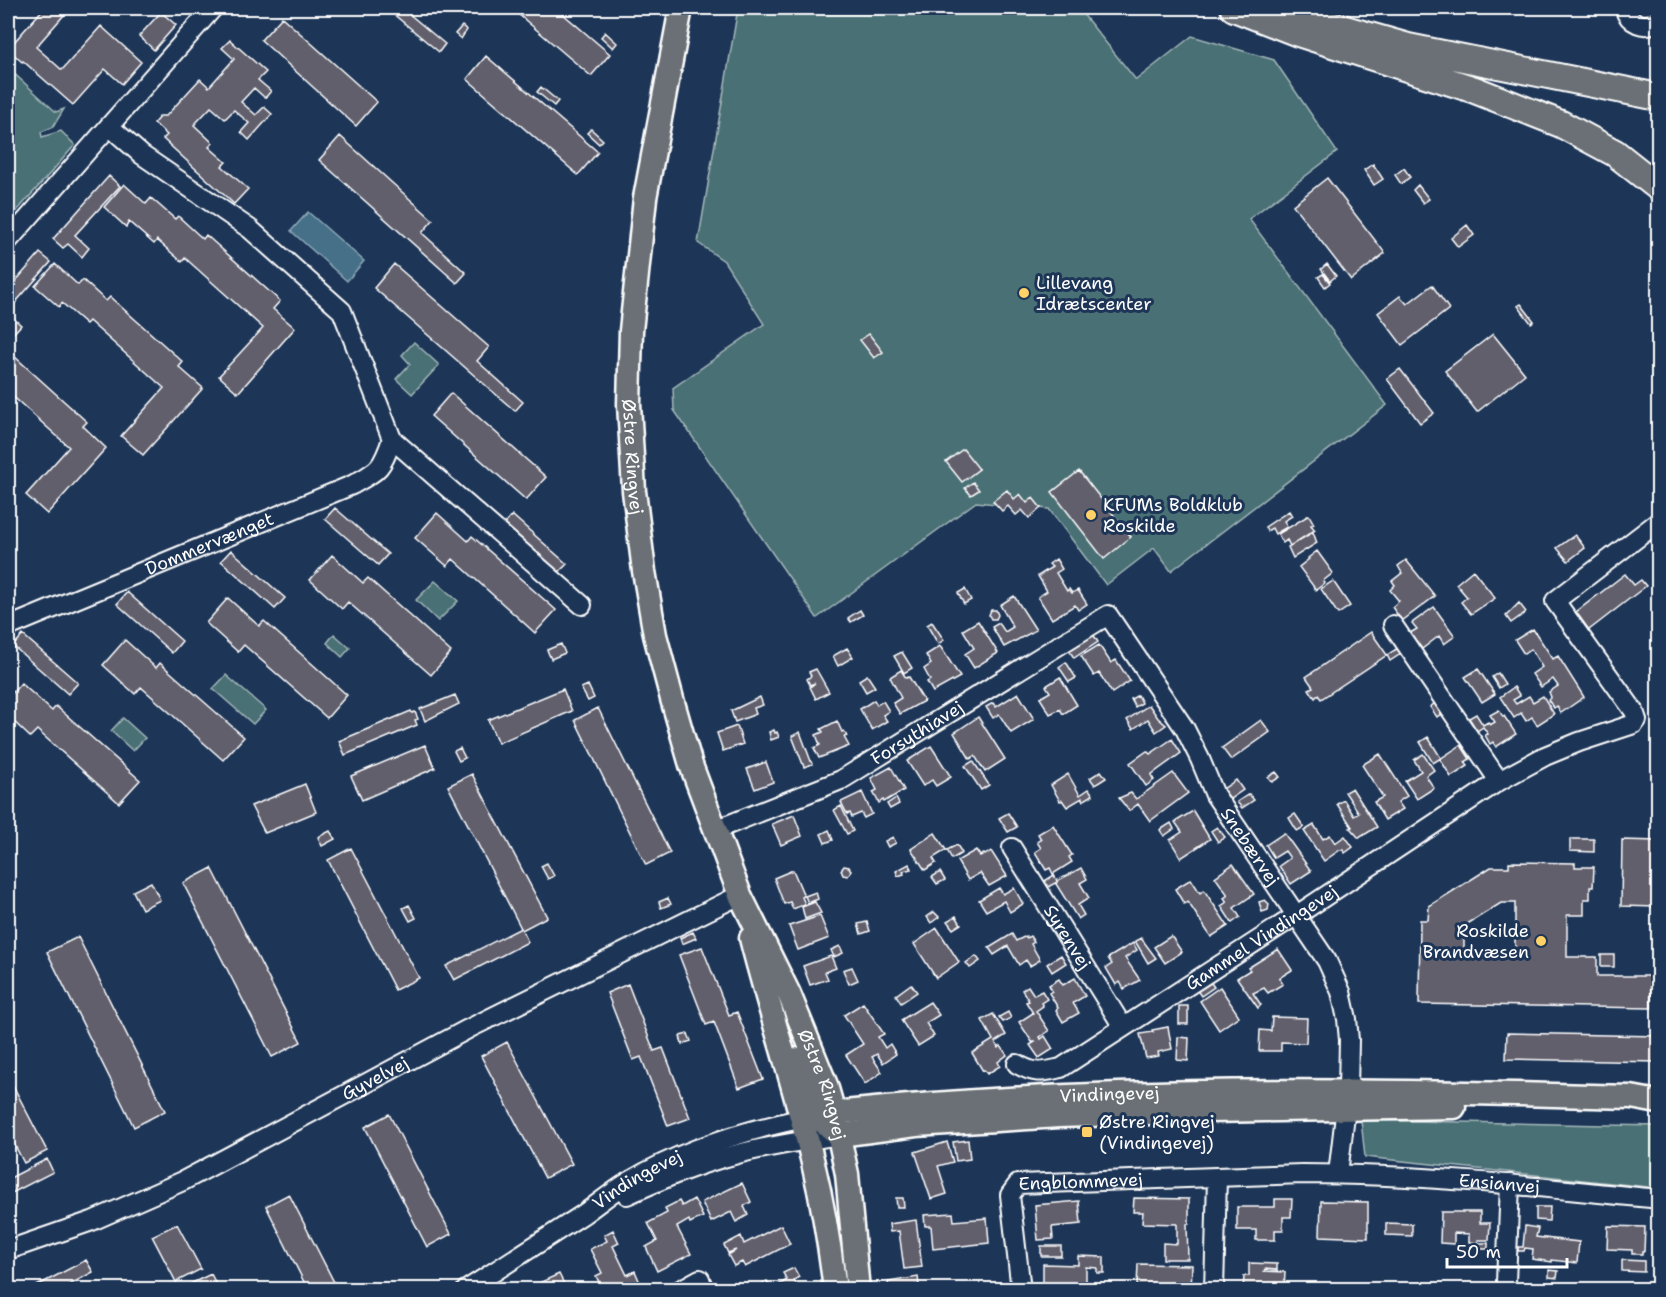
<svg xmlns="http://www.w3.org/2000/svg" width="1666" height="1297" font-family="'Shantell Sans',sans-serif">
<rect width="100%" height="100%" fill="#1d3557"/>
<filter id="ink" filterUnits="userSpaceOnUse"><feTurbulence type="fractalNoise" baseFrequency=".0167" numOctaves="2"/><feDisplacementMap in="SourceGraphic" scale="12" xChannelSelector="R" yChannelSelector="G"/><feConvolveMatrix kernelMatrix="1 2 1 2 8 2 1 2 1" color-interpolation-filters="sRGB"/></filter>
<g filter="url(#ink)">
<path fill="#497074" stroke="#a4b8ba" stroke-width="1.5" d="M738 8H1078L1136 80 1192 36 1274 60 1337 152 1249 219 1387 405 1171 571 1154 548 1106 585 1049 509 976 502 817 618 674 410 673 388 764 324 724 261 698 243Z
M8 68 56 112 64 109 53 127 41 132 42 137 61 131 75 145 8 221Z
M414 342 439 365 412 394 396 379 410 364 402 355Z
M435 581 458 601 438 621 416 600Z
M334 634 350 648 342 657 327 643Z
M226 675 266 710 253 724 213 689Z
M123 718 145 738 133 751 111 731Z
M1361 1120 1658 1126V1188L1365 1157Z"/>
<path fill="#447088" stroke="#8fa9b8" stroke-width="1.5" d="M308 212 364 261 347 281 291 231Z"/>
<path fill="#625f6d" stroke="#fff" stroke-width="1.5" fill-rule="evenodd" d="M44 8H56L64 15 36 47 62 70 101 26 141 62 122 84 105 69 73 105 23 61 22 62 8 49Z
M386 8H402L445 44 439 52Z
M523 8H556L610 54 591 76 518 14Z
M161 12 176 25 154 50 139 36Z
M282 17 377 102 356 126 261 40Z
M462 26 467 30 461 39 455 34Z
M605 32 617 43 613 48 601 37Z
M230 40 266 72 258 80 271 91 265 98 254 88 241 102 256 115 264 107 272 114 249 140 241 132 249 123 234 110 225 119 211 107 194 125 213 143 209 147 226 162 222 166 248 189 234 204 163 139 167 135 154 123 160 116H166L200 79 209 87 234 59 222 48Z
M486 56 598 152 578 175 467 79Z
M541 87 558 101 554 106 537 92Z
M591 129 603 140 599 144 587 133Z
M340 136 433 220 422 233 466 273 457 283 319 160Z
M1373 164 1383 179 1374 185 1364 170Z
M1404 168 1410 177 1401 184 1395 175Z
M109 176 120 186 75 235 89 248 82 257 68 244 63 248 53 239Z
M1327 178 1385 253 1351 280 1293 205Z
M124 184 146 204 151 198 175 219 178 216 203 239 206 235 280 301 273 309 295 328 238 393 219 376 263 328 185 258 182 262 157 240 154 244 129 222 126 227 104 207Z
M1418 185 1429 199 1423 203 1413 190Z
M1467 225 1474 235 1458 247 1451 238Z
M40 253 51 262 8 311V290Z
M55 264 78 285 83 280 106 301 110 297 183 362 179 367 203 388 143 455 121 436 164 388 89 321 86 324 62 303 59 307 35 286Z
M394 264 489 347 477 361 523 402 515 411 374 288Z
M1327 264 1336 276 1330 281 1321 269Z
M1323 274 1330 283 1325 287 1318 277Z
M1432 285 1449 309 1402 345 1378 313 1400 296 1407 304Z
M1521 304 1534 321 1531 323 1518 306Z
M8 313 21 325 13 334 8 329Z
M869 334 883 352 874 358 860 340Z
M1493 334 1525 374 1477 412 1445 371Z
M14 356 87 422 83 426 106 448 47 514 26 495 69 447 8 392V359L10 361Z
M1400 369 1434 413 1420 423 1387 379Z
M451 393 546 477 526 500 431 416Z
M963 449 979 469 962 482 946 462Z
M1079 471 1131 537 1104 559 1052 492Z
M973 482 979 490 971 495 965 488Z
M1007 490 1014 499 1020 494 1027 503 1033 498 1041 508 1029 518 1022 510 1016 515 1008 506 1002 511 993 501Z
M335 508 388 554 378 565 325 519Z
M1289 511 1292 516 1284 521 1287 527 1275 534 1272 528 1267 531 1265 527Z
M437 513 468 541 472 536 556 610 535 633 453 559 447 566 415 538Z
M512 515 567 564 557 574 503 526Z
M1309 515 1314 524 1311 525 1315 530 1290 546 1287 540 1283 543 1278 534Z
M1313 532 1317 543 1293 558 1288 547Z
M1575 535 1585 548 1568 561 1557 548Z
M231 550 285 598 275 609 221 561Z
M1317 551 1333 573 1323 581 1325 583 1316 590 1299 567 1309 559 1308 558Z
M332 555 363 583 368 578 451 652 431 675 348 602 342 609 310 580Z
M1056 559 1062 569 1056 573 1067 591 1069 589 1072 593 1078 590 1087 604 1078 610 1075 605 1052 619 1038 597 1047 591 1038 576 1052 567 1049 564Z
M1406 560 1435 596 1402 621 1392 607 1399 601 1390 590 1395 585 1392 581 1402 573 1398 566Z
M1473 570 1495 598 1471 614 1461 602 1467 597 1456 584Z
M1625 574 1634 585 1641 580 1646 586 1589 630 1576 612Z
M1333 581 1350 606 1338 614 1321 589Z
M965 589 971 600 964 604 958 593Z
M127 592 182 641 172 653 117 604Z
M1014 596 1036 630 1004 647 992 627 999 623 1005 632 1013 627 1000 605Z
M228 598 259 626 264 621 347 695 327 718 244 645 238 652 206 623Z
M1519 603 1526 612 1511 623 1506 616Z
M1434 607 1455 636 1444 644 1439 636 1422 649 1410 633 1417 629 1412 623Z
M860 610 863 615 851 622 848 618Z
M991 610H996L998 615 996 619H991L989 615Z
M978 621 998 653 974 668 965 654 974 648 963 630Z
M932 622 944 640 938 644 927 625Z
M1533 629 1553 659 1558 656 1584 697 1561 713 1557 706 1554 708 1548 700 1551 697 1549 692 1558 686 1553 679 1541 687 1532 674 1542 667 1531 649 1524 654 1515 640Z
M1371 632 1387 655 1321 699 1318 695 1315 698 1309 689 1313 687 1306 677Z
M1093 634 1098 642 1074 658 1069 650Z
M23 635 78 683 68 694 13 646Z
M125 640 156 668 160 663 244 737 223 760 141 687 135 694 103 665Z
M561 644 565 653 551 659 547 650Z
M1099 645 1111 663 1116 660 1130 681 1112 693 1099 673 1094 676 1081 656Z
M940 646 960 677 933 692 927 682 930 680 924 669 931 664 926 655Z
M847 648 853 657 838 666 833 656Z
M1398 648 1402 653 1390 661 1387 655Z
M902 652 912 668 904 673 894 656Z
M1066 662 1076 678 1069 682 1059 667Z
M816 669 829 692 816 699 810 687 815 683 810 685 807 679 811 676 809 672Z
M1478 669 1495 694 1482 702 1465 677Z
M901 670 906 678 909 677 924 701 900 714 893 703 901 698 890 677Z
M1498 673 1505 684 1499 688 1492 677Z
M867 675 875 687 866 692 859 680Z
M1060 677 1077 705 1063 714 1060 709 1050 714 1040 698 1050 692 1046 686Z
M21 683 52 711 56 706 140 780 119 803 37 730 30 737 8 716V698Z
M588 685 594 698 588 701 581 688Z
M1514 687 1520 696 1513 700 1516 704 1529 696 1533 702 1543 696 1554 714 1537 725 1532 717 1526 721 1521 713 1514 718 1500 697Z
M563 689 572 711 498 743 488 720Z
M1018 693 1034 719 1011 733 999 714 993 718 986 707 993 703 996 707Z
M455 695 459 704 425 721 420 709Z
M1138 695 1142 703 1135 707 1131 699Z
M760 697 763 705 754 708 756 714 735 722 731 711Z
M874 700 877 705 883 701 889 711 883 715 887 721 872 730 860 709Z
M1435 703 1442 713 1437 717 1430 707Z
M1149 705 1158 718 1166 725 1156 732 1148 719 1133 729 1127 720Z
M598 708 670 853 646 865 575 720Z
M1499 710 1503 717 1504 716 1516 734 1496 747 1493 742 1490 744 1485 735 1488 734 1483 727 1477 731 1469 718 1476 714 1483 725 1488 722 1490 725 1495 722 1490 715Z
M411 711 412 713 415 712 418 719 415 720 417 725 345 755 339 741Z
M978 717 1005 759 985 772 975 756 970 759 954 733Z
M1261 720 1270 732 1231 760 1222 748Z
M837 721 842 732 844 731 847 736 844 737 849 746 819 758 814 748 820 745 816 735 823 732 821 729Z
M737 726 743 744 723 751 717 733Z
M774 730 775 733 777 732 779 737 771 740 769 732Z
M800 732 812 764 804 767 792 736Z
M1428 737 1441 758 1433 763 1420 742Z
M1172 739 1181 753 1151 775 1154 780 1146 786 1130 763 1147 751 1150 754Z
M425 745 435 768 362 800 351 776Z
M1461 745 1470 759 1465 762 1468 766 1451 777 1440 759Z
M931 746 951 777 936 786 932 780 923 786 907 761Z
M460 748 465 758 459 761 454 751Z
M1380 754 1407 796 1398 802 1403 809 1385 820 1374 802 1383 797 1362 765Z
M1423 754 1434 770 1426 776 1434 788 1417 799 1405 781 1421 771 1414 760Z
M973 761 989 785 981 790 965 766Z
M766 762 773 782 755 789 747 769Z
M891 767 904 790 884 802 883 800 879 803 873 792 877 790 871 778Z
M1101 771 1106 778 1095 785 1090 778Z
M1276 772 1280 777 1272 782 1268 777Z
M1173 773 1188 793 1150 821 1138 804 1129 811 1119 798 1131 793 1136 799Z
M472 774 547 917 522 930 448 786Z
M1068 774 1080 795 1089 789 1093 795 1083 801 1082 798 1067 807 1062 800 1060 801 1051 785Z
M1236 780 1243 790 1230 799 1223 789Z
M305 784 316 812 265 833 251 806Z
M1352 788 1377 827 1359 838 1350 828 1352 827 1337 804 1344 800 1354 816 1359 813 1345 792Z
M862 792 872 814 864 818 861 813 852 817 850 813 847 814 841 802Z
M1249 794 1254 800 1242 808 1237 802Z
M896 798 899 804 890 809 887 804Z
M841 806 853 831 847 834 834 810Z
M1193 811 1210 839 1181 858 1170 840 1182 832 1175 822Z
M1008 813 1017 827 1008 832 999 818Z
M1295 814 1304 827 1297 831 1289 818Z
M794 815 802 836 781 845 772 824Z
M1171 823 1174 829 1164 836 1160 830Z
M1053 825 1072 855 1069 857 1072 862 1053 874 1050 868 1046 870 1035 852 1041 848 1037 842 1041 839 1038 834Z
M1314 825 1323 839 1330 835 1335 843 1345 836 1353 847 1345 853 1343 850H1340L1324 861 1304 831Z
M1217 827 1225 837 1218 842 1211 831Z
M829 830 833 840 825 843 821 834Z
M330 831 335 839 322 846 318 837Z
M935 833 946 850 933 858 936 863 925 870 911 849Z
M1284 833 1311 871 1291 884 1279 866 1290 858 1285 851 1274 858 1266 845Z
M893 837 896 843 888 847 885 841Z
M1570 839H1594V852L1570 851Z
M1622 840 1658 841 1657 907 1621 906Z
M957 845 962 853 952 859 947 850Z
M351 848 419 978 395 990 328 860Z
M976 850 980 856 984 854 985 855 991 851 1007 876 989 886 980 873 968 880 957 861Z
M1509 862 1575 863V867H1594L1593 887H1590V899H1584V915H1567V957H1597V976H1651V1008L1419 1004 1420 920H1428L1429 906 1491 867H1509ZM1501 903H1515V956L1464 955V926Z
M547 863 554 876 548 879 541 866Z
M909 864 911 869 903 871 904 874 898 876 896 871Z
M1233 864 1254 894 1234 908 1240 917 1232 923 1221 906 1227 902 1224 898 1228 895 1215 877Z
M844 866 849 867 851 871 848 876 843 875 841 870Z
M212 868 301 1042 272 1057 183 883Z
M1081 868 1087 879 1080 883 1089 898 1078 905 1084 915 1078 919 1056 884 1057 882 1046 888 1043 882 1054 875 1057 881Z
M793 870 804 896 802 897 805 904 793 909 790 902 784 904 774 878Z
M940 872 945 880 937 884 932 877Z
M1191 879 1200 893 1204 890 1228 926 1211 937 1188 902 1184 904 1175 889Z
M151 882 160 900 142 909 133 891Z
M999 888 1003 894 1014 888 1023 904 1010 912 1004 901 986 911 979 900Z
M816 892 818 899 808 903 805 896Z
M668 898 671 904 661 908 659 902Z
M1265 900 1269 904 1268 910 1262 912 1259 902Z
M815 902 821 913 805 919 802 907Z
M409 905 416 918 410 921 403 908Z
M934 912 939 917 931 923 927 917Z
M820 916 829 938 798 950 789 926Z
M956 916 961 924 953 929 947 921Z
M867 922 870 931 861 934 858 924Z
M521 928 528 942 454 980 446 966Z
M937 928 959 962 936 978 914 944Z
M693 932 696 938 682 944 680 938Z
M1012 934 1016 941 1026 936 1027 938 1030 936 1034 942 1031 944 1040 960 1030 966 1026 960 1019 965 1008 946 994 955 989 948Z
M1171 936 1182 952 1165 963 1154 947Z
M78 937 165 1111 134 1127 47 952Z
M1141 938 1156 958 1148 963 1135 941Z
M1133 943 1137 950 1125 958 1140 980 1124 989 1120 982 1116 985 1106 968 1112 964 1108 958Z
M840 946 843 953 834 957 831 950Z
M702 947 729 1015 737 1012 763 1079 739 1088 714 1022 706 1025 679 955Z
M1278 949 1292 970 1279 978 1283 984 1268 993 1264 988 1253 993 1261 1005 1258 1008 1237 978 1250 970 1248 968Z
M1061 955 1066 963 1052 972 1047 964Z
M1601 955H1614V967H1601Z
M831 956 836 968 825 972 828 979 810 985 803 966Z
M976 956 980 961 970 968 966 963Z
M852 967 858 980 849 984 843 970Z
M1075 978 1085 996 1073 1003 1079 1013 1063 1022 1056 1010 1058 1008 1049 993 1052 991 1049 985 1059 979 1063 985Z
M1209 980 1214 987 1201 996 1196 989Z
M628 984 654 1051 663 1048 690 1118 668 1126 641 1057 633 1060 607 993Z
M911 984 917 992 901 1003 896 995Z
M1028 986 1034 995 1042 991 1047 999 1041 1003 1043 1006 1036 1011 1049 1031 1040 1037 1041 1039 1045 1036 1053 1049 1039 1058 1030 1045 1035 1042H1032L1019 1022 1033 1013 1026 1002 1029 1001 1022 990Z
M1220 987 1239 1016 1219 1030 1200 1001Z
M930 1002 939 1015 926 1023 934 1036 918 1046 901 1020Z
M863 1003 884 1034 878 1037 885 1048 890 1044 896 1054 883 1063 877 1054 872 1057 882 1072 865 1084 846 1055 863 1044 844 1015Z
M1179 1006H1188V1024H1179Z
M1008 1012 1011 1018 1003 1022 999 1017Z
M993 1014 1006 1035 995 1042 998 1048 1001 1046 1007 1055 998 1062 1000 1066 987 1074 984 1070 983 1071 972 1053 993 1040 982 1020Z
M1272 1017 1307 1018 1306 1043 1281 1042V1051H1259L1260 1030 1271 1031Z
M1168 1027 1172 1049 1158 1052 1159 1056 1146 1058 1140 1034 1153 1032 1152 1030Z
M1507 1033 1658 1036V1062L1506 1059Z
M688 1034 691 1041 682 1044 680 1036Z
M1178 1037 1189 1038 1188 1061 1177 1060Z
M507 1042 572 1164 545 1178 481 1056Z
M8 1076 47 1151 24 1163 8 1132Z
M389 1114 451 1234 427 1247 365 1127Z
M968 1140 970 1159 956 1161 953 1142Z
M947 1142 953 1162 938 1166 947 1194 931 1199 915 1152Z
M47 1159 53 1172 8 1195V1179Z
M742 1183 751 1202 744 1206 748 1215 736 1222 731 1212 711 1222 702 1202Z
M289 1194 338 1290H308L266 1206Z
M896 1198H903L904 1207H897Z
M1134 1198 1189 1199V1224H1187L1188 1259H1163V1243L1177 1244V1224L1142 1223 1143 1212H1133Z
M694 1199 703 1217 690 1223 689 1220 677 1227 691 1254 657 1271 646 1247 657 1241 648 1223 667 1213 665 1208 679 1201 682 1206Z
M1275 1199H1292L1291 1217H1283V1230H1275V1240H1256V1230H1237V1207H1275Z
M1079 1201 1081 1224 1052 1227 1053 1239 1038 1240 1035 1205Z
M1321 1201 1368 1202V1238L1320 1236Z
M1536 1207H1550L1549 1221 1536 1220Z
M1441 1212H1480V1223H1490L1489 1240H1478V1243L1469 1242V1234L1454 1233V1244L1440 1243Z
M953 1213 954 1221 987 1218 989 1243 933 1249 931 1226H925L924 1215Z
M916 1220 922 1267 904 1269 899 1231 890 1232 889 1224Z
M1386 1223 1412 1224V1236L1386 1235Z
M177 1224 201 1269 176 1282 152 1236Z
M781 1225 790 1244 745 1267 742 1262 734 1266 728 1255 736 1250 728 1253 724 1245 741 1236 744 1244Z
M1525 1226 1538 1228 1536 1237 1579 1242 1577 1263 1552 1260V1262L1532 1259 1533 1249 1525 1248 1524 1251H1518V1247H1523Z
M1608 1226 1645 1227 1644 1251H1642V1254H1632V1250L1607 1249Z
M613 1230 619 1243 613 1246 627 1275 635 1271 641 1285 632 1289 630 1286 623 1290H610L608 1285 602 1288 596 1276 602 1273 590 1249 607 1241 604 1235Z
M1479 1243H1488V1249H1479Z
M1041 1246H1061V1256H1041Z
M1078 1256 1104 1257V1273H1097V1268L1086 1267V1288L1063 1287V1290H1043V1264L1078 1265Z
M86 1260 93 1272 60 1290H29Z
M1622 1260 1644 1261V1272L1622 1271Z
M1249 1263 1277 1264V1270L1265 1269 1264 1271 1285 1272 1284 1290H1243L1244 1276H1249Z
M1138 1264 1192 1265 1191 1290H1174V1287H1137Z
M794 1268 799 1277 794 1280 799 1290H770L787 1280 783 1273Z
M1549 1270 1558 1271 1557 1278 1549 1277Z
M211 1274 219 1290H187L186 1286Z
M559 1274 567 1290H532L540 1285 539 1283Z
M918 1277 919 1285 889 1289 888 1282Z
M767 1281 770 1286 763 1290H751Z
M1549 1286 1570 1287 1575 1288V1290H1549Z"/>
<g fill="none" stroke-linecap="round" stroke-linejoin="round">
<defs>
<g id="minor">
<path d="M1624 8C1629 23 1644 30 1658 21"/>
<path d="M109 126 142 155 250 229 342 311 392 439 582 605"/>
<path d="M8 241 213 8"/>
<path d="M1393 625 1499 781"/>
<path id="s1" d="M8 627 352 485C379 470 382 469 392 439"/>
<path id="s2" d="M715 830 841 780 1108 615 1185 729 1200 759 1215 795 1327 961 1341 992 1347 1019 1349 1040 1348 1090 1338 1174"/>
<path id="s3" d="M1012 848 1123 1027"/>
<path id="s4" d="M1017 1064C1036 1075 1042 1072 1061 1068L1306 909 1499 781 1545 756 1579 742 1634 724 1637 720 1634 711 1555 601 1658 522"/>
<path d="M627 1195C661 1180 695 1165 730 1156 766 1146 802 1141 839 1135"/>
<path id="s5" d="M8 1250 92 1221 183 1181 468 1029 740 895"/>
<path d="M1506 1282 1510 1184"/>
<path id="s6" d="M466 1290C504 1265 543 1240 582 1215 598 1204 613 1191 630 1181 686 1148 752 1128 815 1116"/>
<path d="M680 1290 700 1279 704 1290"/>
<path id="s7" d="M1021 1290 1010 1195 1018 1184 1302 1174C1421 1174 1540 1187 1658 1199"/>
<path d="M1214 1290 1217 1178"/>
</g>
<g id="major">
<path id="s8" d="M681 8 645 198 631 331 629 404 634 491 644 571 655 635 672 699 691 765 740 895 789 994 826 1085 834 1113 847 1174 858 1290"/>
<path d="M751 938C770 1013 795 1087 813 1163 823 1205 830 1247 835 1290"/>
<path d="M799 1059 816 1116 839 1135"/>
<path id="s9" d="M834 1113C1099 1085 1366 1089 1631 1097L1658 1102"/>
<path d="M839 1135 916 1125 1059 1116 1210 1111 1454 1107"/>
</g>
<path id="highway" d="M1234 8 1298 33 1475 90 1561 124 1615 153 1658 187
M1296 15 1408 47 1658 97"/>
</defs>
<use href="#minor" stroke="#fff" stroke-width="22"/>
<use href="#major" stroke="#fff" stroke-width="27"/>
<use href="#highway" stroke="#fff" stroke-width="30"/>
<use href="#minor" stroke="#1d3557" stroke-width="18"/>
<use href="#major" stroke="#6a7074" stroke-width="22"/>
<use href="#highway" stroke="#6a7074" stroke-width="26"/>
</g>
</g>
<g fill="#ffd166" stroke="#1d3557" stroke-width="2">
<circle cx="1024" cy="293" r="6"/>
<circle cx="1091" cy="515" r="6"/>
<circle cx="1541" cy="941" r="6"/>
<rect x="1081" y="1126" width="12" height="12" rx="3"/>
</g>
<g text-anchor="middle" stroke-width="6" stroke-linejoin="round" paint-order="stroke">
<g font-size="18" fill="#fff" stroke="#1d3557" text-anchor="start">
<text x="1036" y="289">Lillevang<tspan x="1036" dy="21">Idrætscenter</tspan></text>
<text x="1103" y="511">KFUMs Boldklub<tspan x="1103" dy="21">Roskilde</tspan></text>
<text x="1529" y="937" text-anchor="end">Roskilde<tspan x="1529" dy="21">Brandvæsen</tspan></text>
<text x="1099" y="1128">Østre Ringvej<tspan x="1099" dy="21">(Vindingevej)</tspan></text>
</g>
<g font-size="18" fill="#fff" stroke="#1d3557">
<text dy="6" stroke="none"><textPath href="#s8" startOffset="453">Østre Ringvej</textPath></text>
<text dy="6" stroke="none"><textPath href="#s1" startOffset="218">Dommervænget</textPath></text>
<text dy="6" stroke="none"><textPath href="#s2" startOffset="225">Forsythiavej</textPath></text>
<text dy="6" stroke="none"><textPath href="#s2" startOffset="722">Snebærvej</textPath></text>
<text dy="6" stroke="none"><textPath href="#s3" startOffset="105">Syrenvej</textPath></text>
<text dy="6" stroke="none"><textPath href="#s4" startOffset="285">Gammel Vindingevej</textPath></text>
<text dy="6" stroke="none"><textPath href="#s5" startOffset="406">Gyvelvej</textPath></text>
<text dy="6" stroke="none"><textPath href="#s8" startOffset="1114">Østre Ringvej</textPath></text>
<text dy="6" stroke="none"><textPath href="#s9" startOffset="276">Vindingevej</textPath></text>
<text dy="6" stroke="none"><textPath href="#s6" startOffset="204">Vindingevej</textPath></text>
<text dy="6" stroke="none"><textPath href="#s7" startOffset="591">Ensianvej</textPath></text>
<text dy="6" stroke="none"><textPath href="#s7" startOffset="172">Engblommevej</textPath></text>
</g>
</g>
<rect width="1666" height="1297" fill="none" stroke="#1d3557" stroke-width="30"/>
<rect x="15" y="15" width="1636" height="1267" fill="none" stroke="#fff" stroke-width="2" filter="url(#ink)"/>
<path d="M1447 1258v9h120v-9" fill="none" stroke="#ffffff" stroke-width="3"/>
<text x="1456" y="1258" font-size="18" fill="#ffffff" stroke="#1d3557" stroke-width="4.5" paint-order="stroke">50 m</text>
</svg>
